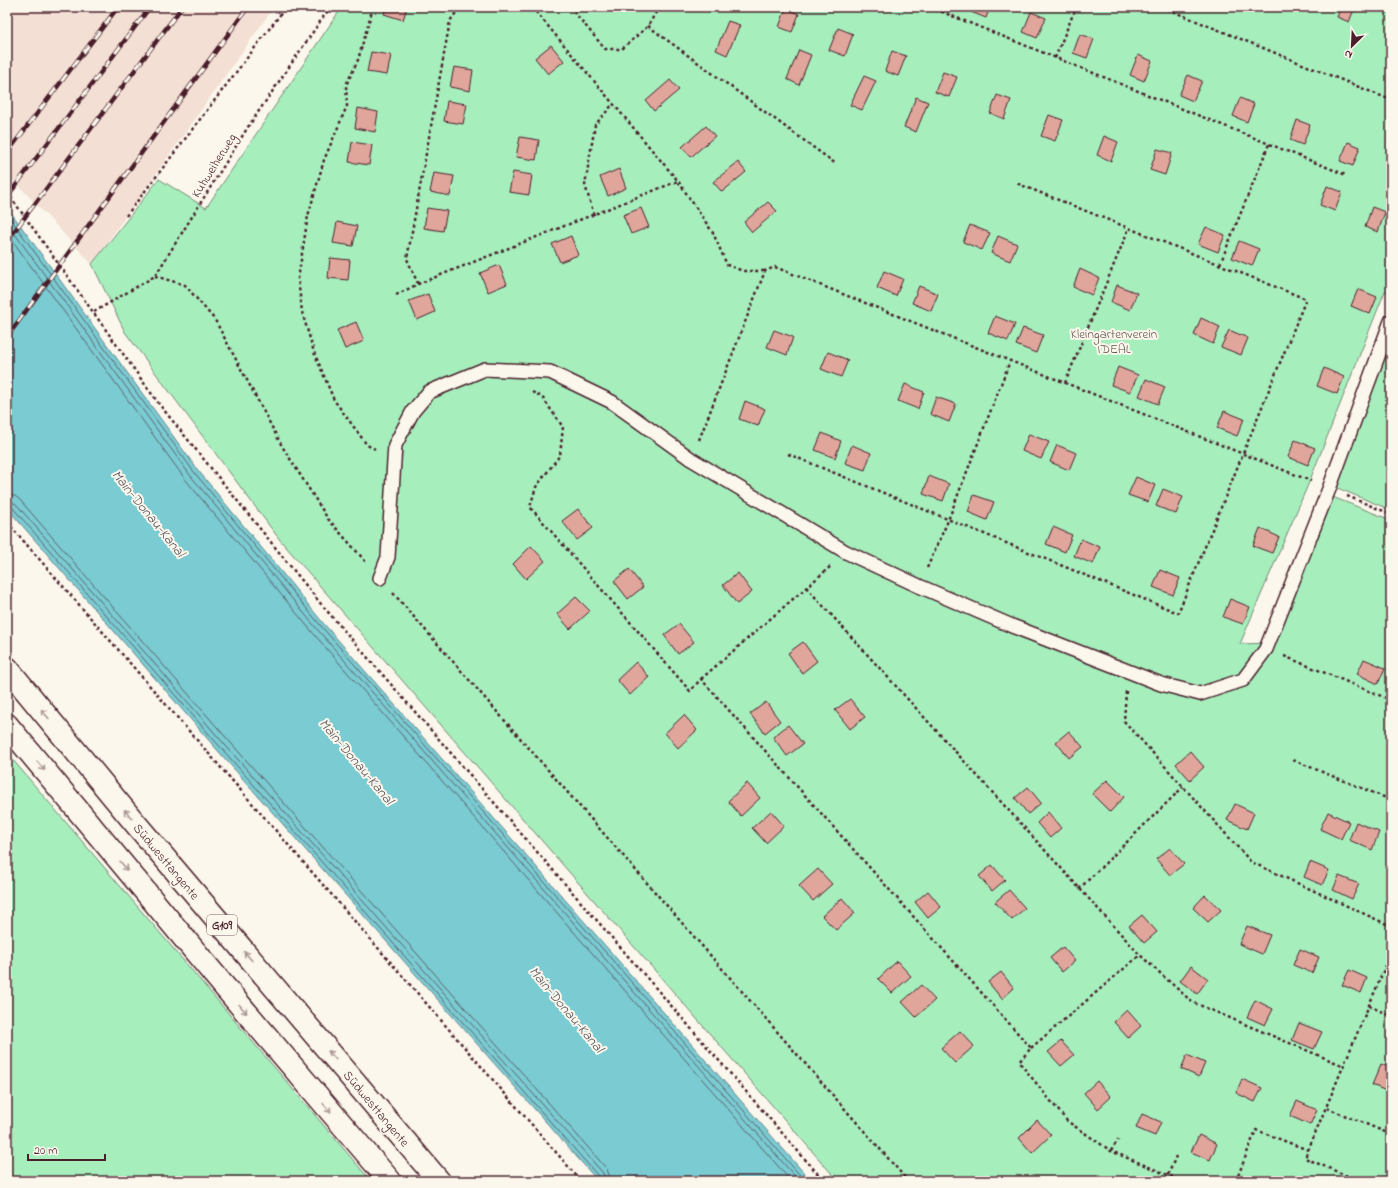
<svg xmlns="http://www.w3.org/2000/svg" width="1398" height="1188" font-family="'Indie Flower',sans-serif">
<rect width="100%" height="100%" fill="#fbf7ec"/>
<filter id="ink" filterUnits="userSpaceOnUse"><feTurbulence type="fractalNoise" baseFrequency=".025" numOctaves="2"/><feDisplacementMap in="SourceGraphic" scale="8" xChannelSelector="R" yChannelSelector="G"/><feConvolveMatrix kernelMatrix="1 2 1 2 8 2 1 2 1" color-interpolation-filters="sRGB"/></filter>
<g filter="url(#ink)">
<path fill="#f3dfd4" d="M7 7H274L92 264 7 173Z"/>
<path fill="#a6efbd" stroke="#788774" d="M342 7H1391V293L1385 291 1310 480 1240 644 1271 643 1330 496 1391 520V1181H838L280 540 125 332 92 264 159 179 206 208Z
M1391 340V510L1335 487Z
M7 753 371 1181H7Z"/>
<path fill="#7acbd2" stroke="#67868f" d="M7 207 197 469 324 624 811 1181H598L212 744 7 508Z"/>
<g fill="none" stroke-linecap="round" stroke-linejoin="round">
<path stroke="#5d646e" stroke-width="1" d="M7 214 194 472 321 626 805 1181
M7 223 190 475 317 629 799 1181
M7 233 185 479 313 633 791 1181
M7 494 15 496 20 500 223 734 607 1169 611 1181
M7 500 16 504 219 738 603 1173 605 1181
M7 505 12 507 215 741 599 1177 600 1181"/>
</g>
<path fill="#e0a69c" stroke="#4a1f2b" d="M386 7H407L403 20 384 14Z
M973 7H990L986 18 971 12Z
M1341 7H1355L1349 22 1337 17Z
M786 8 799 14 792 32 779 27Z
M1031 12 1046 18 1037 38 1023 32Z
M728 21 740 25 727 55 716 50Z
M838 28 853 34 845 56 829 50Z
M1080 34 1094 39 1087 58 1073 53Z
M551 45 564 61 548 74 535 58Z
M799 50 811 55 799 85 787 79Z
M892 51 906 56 898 76 885 71Z
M371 52 391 55 387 75 367 72Z
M1138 55 1152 61 1144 81 1130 75Z
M454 67 473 70 470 91 450 87Z
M943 72 957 77 949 97 935 92Z
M1188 75 1202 81 1193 101 1179 95Z
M864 76 876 81 862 110 850 105Z
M670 80 679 90 654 111 646 101Z
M997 95 1011 100 1004 119 990 113Z
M916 97 928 102 916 132 904 127Z
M1240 98 1254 104 1247 122 1233 116Z
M447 101 467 104 463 124 444 121Z
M358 108 378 112 375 132 355 128Z
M1049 115 1063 120 1055 141 1041 136Z
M1297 120 1310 125 1303 145 1290 140Z
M706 126 715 136 691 157 682 147Z
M1104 136 1118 142 1111 161 1097 155Z
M520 137 539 140 536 160 516 157Z
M352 142 372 145 369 165 349 162Z
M1348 142 1360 147 1353 166 1340 161Z
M1157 149 1172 153 1165 175 1150 170Z
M738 162 746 172 722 192 713 182Z
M619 169 626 188 608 196 600 177Z
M513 172 532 175 529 195 509 192Z
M434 173 454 176 450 196 430 192Z
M1327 186 1342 192 1335 211 1320 205Z
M768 202 777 211 752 232 744 222Z
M1372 207 1385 212 1378 232 1365 227Z
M427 208 447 211 443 231 424 228Z
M641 208 649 227 631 234 623 215Z
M337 222 357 226 353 246 333 243Z
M970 225 990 233 982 250 963 242Z
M1206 227 1225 235 1218 252 1198 244Z
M571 236 578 255 560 262 552 244Z
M998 236 1017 244 1010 261 991 253Z
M1239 241 1259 249 1252 266 1232 258Z
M330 258 350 260 348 280 328 278Z
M499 265 507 284 488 292 480 273Z
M1080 269 1099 278 1092 295 1073 287Z
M884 271 903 279 896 296 877 288Z
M1117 285 1137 293 1130 310 1111 302Z
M919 286 938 294 931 311 912 303Z
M1358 289 1377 297 1370 314 1351 306Z
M428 294 435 312 417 320 409 301Z
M995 316 1015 324 1008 341 988 333Z
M1201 318 1220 327 1213 344 1194 335Z
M356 322 364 341 345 349 337 330Z
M1023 328 1043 335 1036 353 1016 345Z
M774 330 793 337 787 355 767 347Z
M1229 330 1248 338 1241 355 1221 347Z
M828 352 848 360 841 377 821 369Z
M1118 367 1138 375 1130 392 1111 385Z
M1324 368 1344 377 1337 394 1317 386Z
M1146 379 1165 387 1158 404 1139 396Z
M905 384 924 392 918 409 898 401Z
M936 397 956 404 949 422 930 414Z
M745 401 765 409 758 426 739 419Z
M1224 411 1244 419 1237 436 1217 428Z
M822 433 841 441 835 458 815 450Z
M1029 434 1049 442 1041 459 1022 451Z
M1295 440 1315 448 1308 465 1288 457Z
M852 445 871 453 865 470 845 463Z
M1057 445 1076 453 1069 470 1050 462Z
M929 476 949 484 943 501 923 494Z
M1136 477 1155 485 1148 502 1128 495Z
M1163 489 1183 497 1176 514 1156 506Z
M974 495 994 502 987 520 968 512Z
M578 509 593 528 577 540 562 521Z
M1053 527 1072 535 1065 552 1046 544Z
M1260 528 1279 537 1272 553 1253 546Z
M1081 539 1100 547 1093 564 1074 556Z
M531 546 545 561 526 579 513 564Z
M629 569 643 587 628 599 614 581Z
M1160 570 1180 578 1173 595 1153 587Z
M738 573 752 592 737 604 723 585Z
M576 597 590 611 570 629 557 614Z
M1230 599 1250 607 1243 624 1223 617Z
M679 624 694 642 678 654 664 635Z
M803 642 817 661 802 673 788 653Z
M1364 659 1385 668 1378 684 1357 674Z
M636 662 649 677 630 695 617 680Z
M850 699 865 717 850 729 835 710Z
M766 702 780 721 765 733 750 714Z
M684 715 697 730 678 748 665 733Z
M788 725 803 744 787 756 773 737Z
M1069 731 1083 747 1069 758 1056 742Z
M1190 751 1204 767 1190 780 1176 764Z
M1107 780 1124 797 1110 812 1092 794Z
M747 783 760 798 741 816 728 801Z
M1028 787 1041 803 1028 814 1015 798Z
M1235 804 1254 813 1247 829 1227 820Z
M771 811 784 826 766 843 752 828Z
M1048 812 1061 828 1050 838 1037 823Z
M1328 812 1349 822 1341 839 1320 829Z
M1356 822 1379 832 1372 850 1349 840Z
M1170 848 1184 864 1170 875 1156 859Z
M1310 862 1329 870 1322 885 1304 877Z
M992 865 1005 880 992 891 979 876Z
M818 869 832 884 813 901 799 886Z
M1339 876 1359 884 1352 899 1333 890Z
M1009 890 1025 908 1012 920 995 902Z
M928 891 941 907 928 918 915 902Z
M1205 895 1221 910 1208 922 1193 908Z
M842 898 855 913 836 930 822 916Z
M1142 915 1157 932 1144 943 1129 926Z
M1247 926 1270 935 1262 954 1239 944Z
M1063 947 1075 961 1062 972 1050 958Z
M1300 949 1319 957 1312 973 1293 965Z
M897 961 911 976 892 993 878 979Z
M1191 966 1208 979 1197 994 1180 981Z
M1349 970 1367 978 1361 993 1342 985Z
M1001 972 1014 988 1002 999 988 982Z
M921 985 935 1000 916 1017 902 1002Z
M1255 1000 1273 1009 1265 1025 1247 1017Z
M1127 1010 1141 1026 1128 1038 1114 1022Z
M1299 1023 1322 1032 1314 1049 1292 1040Z
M960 1031 974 1046 955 1063 941 1048Z
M1061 1041 1074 1055 1061 1066 1048 1052Z
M1187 1055 1205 1063 1199 1077 1181 1069Z
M1381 1064 1391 1068V1093L1372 1085Z
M1242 1079 1262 1088 1255 1102 1236 1093Z
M1097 1081 1111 1097 1098 1109 1084 1093Z
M1297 1101 1317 1110 1310 1125 1290 1116Z
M1142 1114 1161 1122 1155 1136 1136 1128Z
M1037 1120 1051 1135 1032 1153 1019 1138Z
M1199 1135 1217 1144 1210 1160 1191 1152Z"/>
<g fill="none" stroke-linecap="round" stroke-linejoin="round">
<defs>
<path id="service" d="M380 578 388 557 395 445 413 411 429 392 485 369 550 372 612 402 691 459 846 552 919 586 1012 626 1161 684 1200 694 1243 680 1266 649 1329 489 1391 321"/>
<path id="trunk" d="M7 668 135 823 439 1181
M7 725 223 985 390 1181"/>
</defs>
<use href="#service" stroke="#4a1f2b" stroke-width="16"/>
<use href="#trunk" stroke="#4a1f2b" stroke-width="25"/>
<path stroke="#4a1f2b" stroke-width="2.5" stroke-dasharray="3 3" stroke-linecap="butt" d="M373 7 358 60 346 85 347 106 324 160 308 216 298 279 302 312 314 352 334 400 367 445 375 449
M532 7 678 181 713 233 727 265 743 271H765
M570 7 605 49H622L648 26 659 7
M930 7 1346 175
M1162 7 1391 100
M648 26 836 164
M1055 58 1076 7
M7 192 159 404 321 604 824 1181
M594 215 585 185 595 125 613 104
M126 216 286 7
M1220 264 1269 144
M155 276 185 285 215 320 282 446 328 519 366 562
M418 284 407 259 450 21 460 7
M396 295 418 284 678 181
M94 312 155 276 248 127 330 7
M1065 383 1129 228
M532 392 542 397 563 427 560 455 536 487 530 507 690 691 701 679 1031 1048 1019 1062 1067 1121 1111 1151 1182 1181
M699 440 765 271 775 267 1311 481
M788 454 1178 613 1306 299 1016 183
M1347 496 1391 514
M7 522 581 1181
M927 568 947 523 1010 361
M806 587 1140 955 1192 1002 1344 1066
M393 593 908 1181
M1284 656 1391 700
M701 679 831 566
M1126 691 1124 721 1251 862 1391 926
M1293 760 1391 800
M1079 889 1183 787
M1369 1006 1391 1016
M1031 1048 1140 955
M1327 1108 1390 1134 1391 1132
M1308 1150 1391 953
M1111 1151 1118 1140
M1168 1175 1176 1156
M1236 1181 1256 1130 1308 1150 1305 1158 1359 1181"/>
<use href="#service" stroke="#fbf7ec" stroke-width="13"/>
<use href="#trunk" stroke="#fbf7ec" stroke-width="22"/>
<defs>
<path id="rail" d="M7 153 118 7
M7 197 150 7
M7 241 182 7
M7 337 248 7"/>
</defs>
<use href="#rail" stroke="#4a1f2b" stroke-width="4.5"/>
<use href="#rail" stroke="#fbf7ec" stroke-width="3" stroke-dasharray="9" stroke-linecap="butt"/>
</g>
<defs><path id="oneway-shaft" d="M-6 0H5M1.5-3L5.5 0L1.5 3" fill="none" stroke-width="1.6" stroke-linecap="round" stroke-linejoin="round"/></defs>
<g stroke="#ab9695">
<use href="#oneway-shaft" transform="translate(45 714) rotate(-130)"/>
<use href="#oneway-shaft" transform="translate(41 766) rotate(50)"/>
<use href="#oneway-shaft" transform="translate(128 814) rotate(-130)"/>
<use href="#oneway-shaft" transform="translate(124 866) rotate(50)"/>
<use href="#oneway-shaft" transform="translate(248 956) rotate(-130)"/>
<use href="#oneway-shaft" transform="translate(243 1009) rotate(50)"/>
<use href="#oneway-shaft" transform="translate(332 1055) rotate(-130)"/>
<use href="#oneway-shaft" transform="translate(327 1108) rotate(50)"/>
</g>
</g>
<g text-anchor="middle" stroke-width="4" stroke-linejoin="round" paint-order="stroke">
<rect fill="#fbf7ec" stroke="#7f6065" stroke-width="1" x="207" y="915" width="30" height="20" rx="3"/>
<g font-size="12" font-weight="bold" fill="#4a1f2b">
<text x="222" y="929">G109</text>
</g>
<g font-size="13" fill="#4a1f2b" stroke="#fbf7ec">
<text transform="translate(213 165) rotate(-58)" y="5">Kuhweiherweg</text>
<text transform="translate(167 861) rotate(50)" y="5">Südwesttangente</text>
<text transform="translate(377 1108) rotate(50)" y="5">Südwesttangente</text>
</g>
<g font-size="13" fill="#615350" stroke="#fbf7ec">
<text x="1114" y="338">Kleingartenverein<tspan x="1114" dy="15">IDEAL</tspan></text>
</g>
<g font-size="14" font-style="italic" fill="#58535d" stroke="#fbf7ec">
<text transform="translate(149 513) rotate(51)" y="5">Main-Donau-Kanal</text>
<text transform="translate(357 761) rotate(50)" y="5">Main-Donau-Kanal</text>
<text transform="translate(567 1009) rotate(50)" y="5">Main-Donau-Kanal</text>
</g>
</g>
<rect width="1398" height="1188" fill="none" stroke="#fbf7ec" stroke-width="24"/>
<rect x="12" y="12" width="1374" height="1164" fill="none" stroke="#4a1f2b" stroke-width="1.5" filter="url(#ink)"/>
<g transform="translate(1352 46) rotate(204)" stroke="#fbf7ec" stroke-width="3" paint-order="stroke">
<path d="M0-3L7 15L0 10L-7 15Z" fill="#4a1f2b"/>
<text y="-6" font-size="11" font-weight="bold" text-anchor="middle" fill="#4a1f2b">N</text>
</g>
<path d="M28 1154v6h77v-6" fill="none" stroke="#4a1f2b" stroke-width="2"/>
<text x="34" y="1154" font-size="12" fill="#4a1f2b" stroke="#fbf7ec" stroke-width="3" paint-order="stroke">20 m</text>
</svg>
